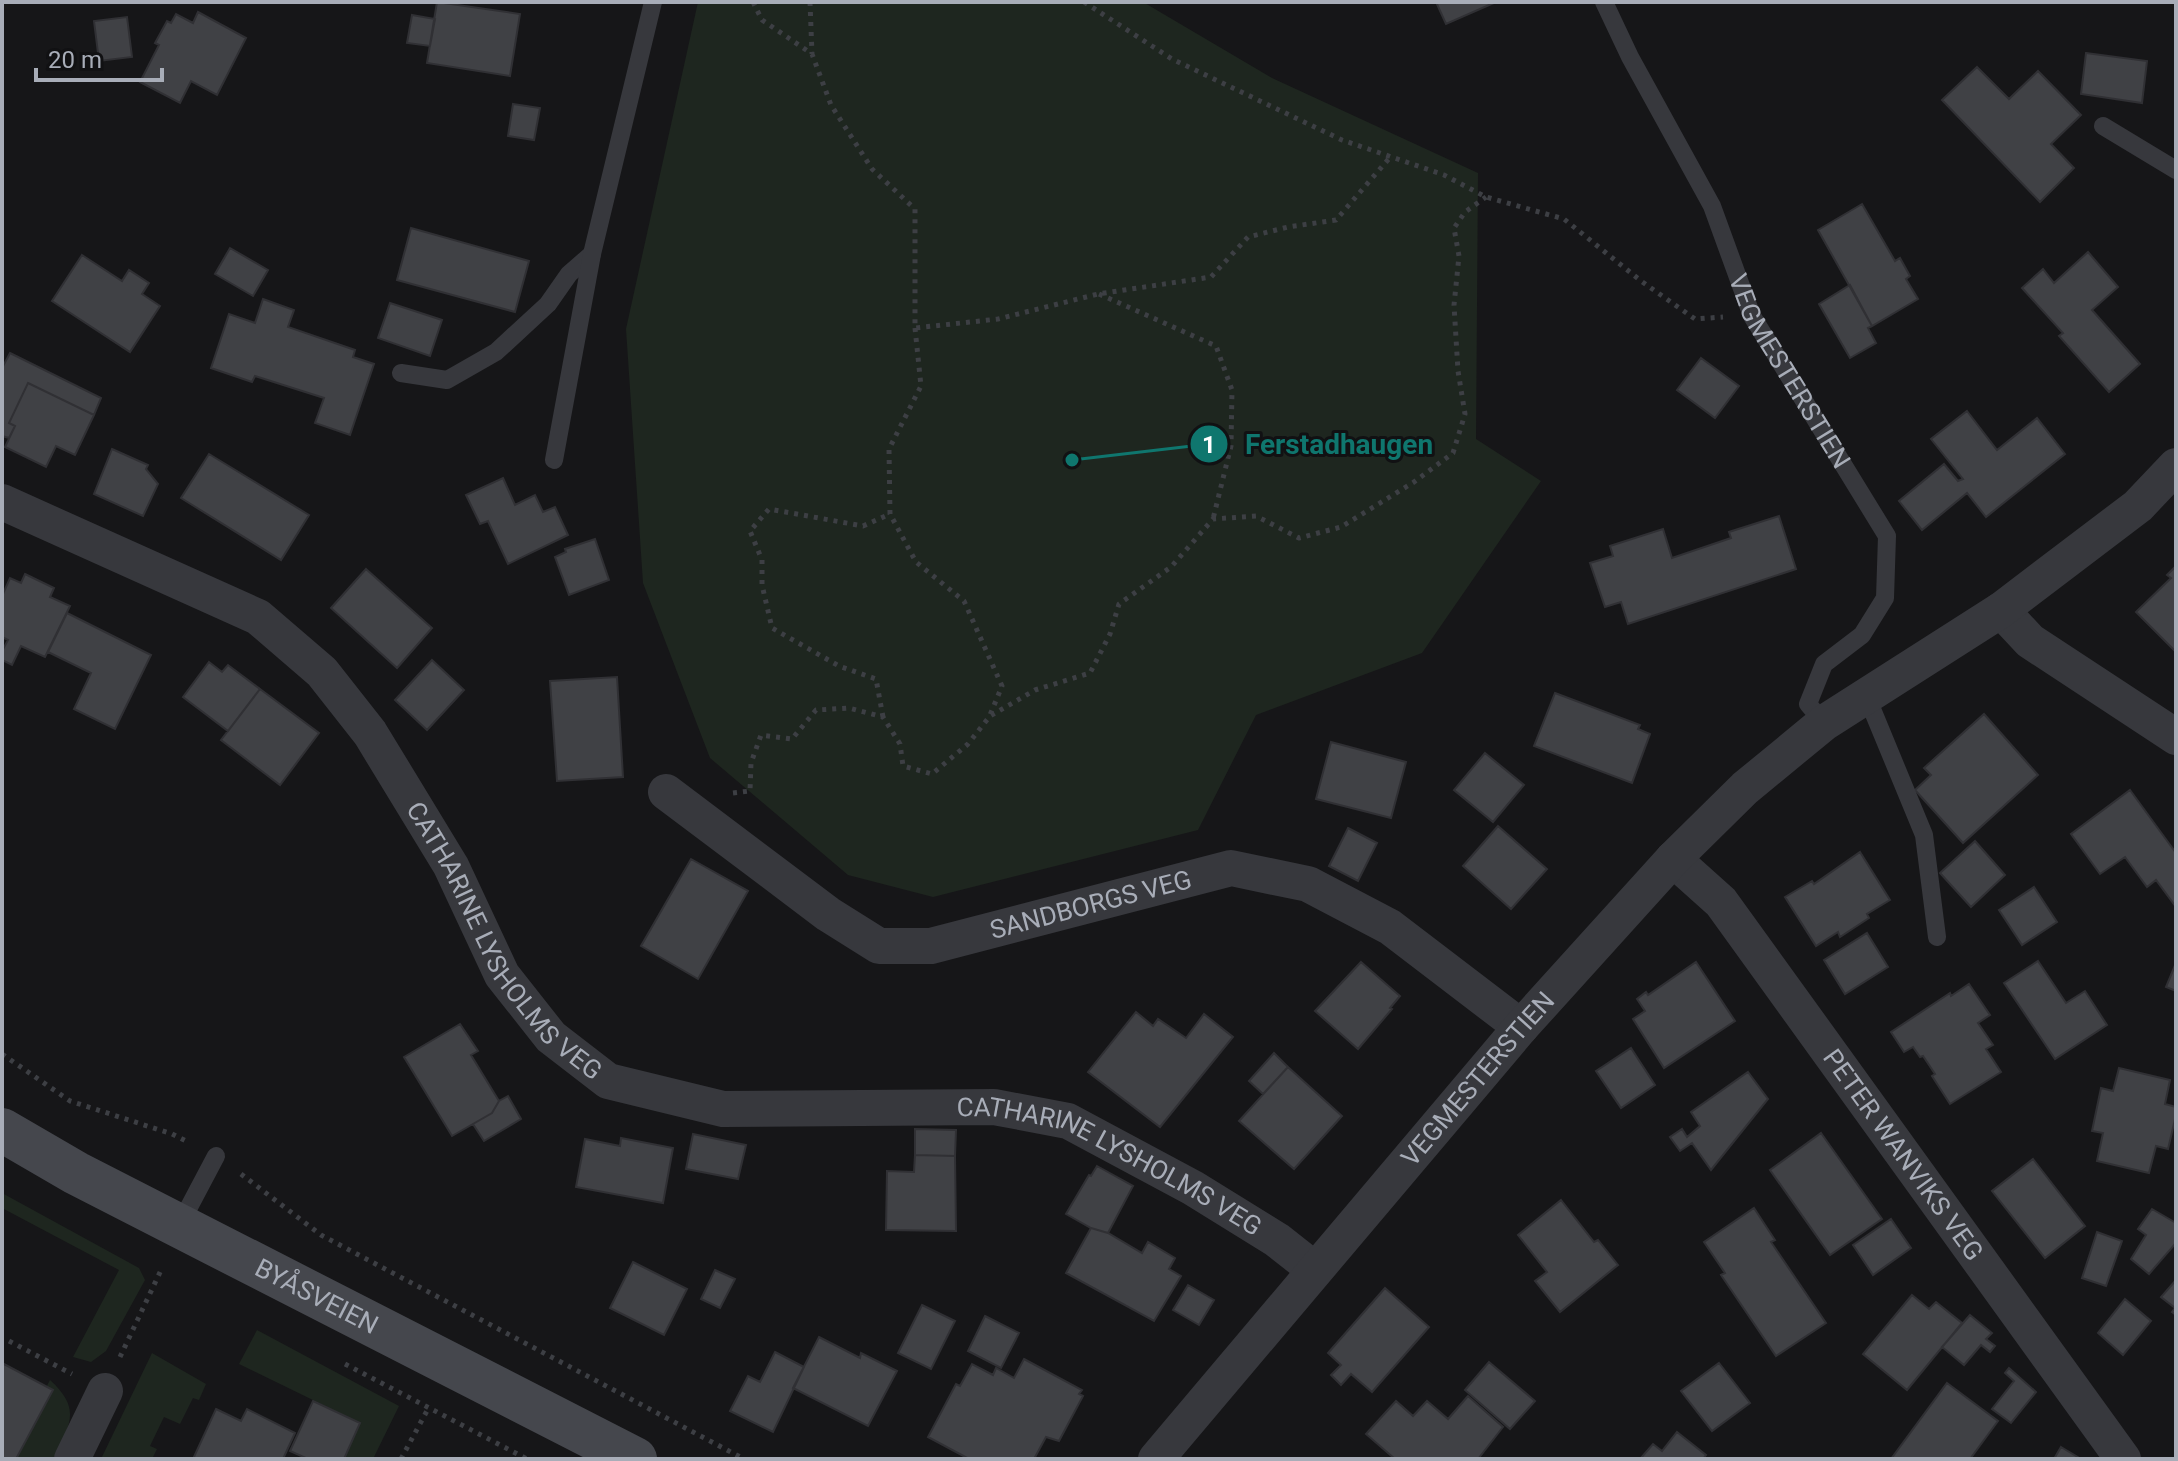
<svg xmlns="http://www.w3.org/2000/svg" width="2178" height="1461" font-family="Roboto,sans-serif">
<rect width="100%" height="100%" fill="#161618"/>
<path fill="#1e261f" d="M698 2H1143L1272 78 1478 173 1476 439 1541 481 1422 653 1256 715 1198 830 933 897 848 875 710 758 643 583 626 329Z
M2 1193 139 1268 145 1280 106 1351 91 1362 73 1357 119 1270 2 1208Z
M257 1330 399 1406 373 1459H344L360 1423 239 1364Z
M152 1353 206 1384 199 1400 193 1398 180 1424 164 1417 150 1446 157 1449 152 1459H101Z
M50 1380C82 1409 70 1425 53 1459H8Z"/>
<path fill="#404145" stroke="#303034" stroke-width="2" d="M437 2 520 14 510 76 427 63Z
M1436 2H1496L1446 24Z
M198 12 246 38 217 95 191 81 180 103 140 82 159 45 155 43 167 21 171 23 176 14 193 23Z
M412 15 435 19 430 46 407 43Z
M127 17 132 57 99 61 94 21Z
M2086 53 2147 61 2142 103 2081 94Z
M1977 67 2009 99 2038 71 2081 115 2051 144 2074 168 2040 202 1942 100Z
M513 104 540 108 534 140 508 136Z
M1862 204 1895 261 1900 258 1910 276 1906 279 1918 299 1872 326 1818 230Z
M411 228 529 261 515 312 397 280Z
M230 248 268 270 253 296 215 274Z
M2088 252 2118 287 2092 310 2140 364 2109 392 2059 336 2063 333 2022 288 2043 269 2054 283Z
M82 255 122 281 129 270 149 283 142 294 160 306 130 352 52 301Z
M1850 285 1872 326 1868 328 1876 343 1850 358 1819 304Z
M263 299 294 310 288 327 355 350 353 357 374 364 350 435 315 423 324 398 255 376 252 382 211 368 229 314 255 323Z
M390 303 442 320 430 356 378 338Z
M10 353 101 398 94 415 28 383 9 423 15 426 9 438 2 436V368Z
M1701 358 1739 386 1715 418 1677 390Z
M28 383 94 415 75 455 56 446 46 467 5 447 15 426 9 423Z
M1967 411 1997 450 2037 418 2065 454 1986 517 1967 493 1922 530 1899 501 1944 464 1958 481 1963 479 1931 439Z
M112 449 148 465 146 469 158 484 143 516 94 494Z
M209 454 309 515 281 560 181 498Z
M503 478 515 505 535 495 543 512 555 507 568 535 508 564 488 521 480 524 466 495Z
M1779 516 1796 569 1628 624 1621 602 1605 607 1590 563 1613 556 1610 546 1663 529 1672 558 1731 538 1729 532Z
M595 539 609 580 569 595 555 557 566 552 565 549Z
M2176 566V652L2136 612 2171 578 2167 575Z
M366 569 432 628 397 668 331 608Z
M25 574 54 588 50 597 70 606 45 657 21 646 12 665 2 660V651L8 640 2 637V596L10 578 21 583Z
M67 613 151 655 115 729 74 709 91 673 48 652Z
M432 660 464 690 427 730 395 700Z
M209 662 222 672 228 665 260 689 228 731 183 697Z
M617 677 623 777 557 781 550 681Z
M260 689 319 733 280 785 221 740Z
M1555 693 1640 725 1638 729 1650 734 1632 783 1534 746Z
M1984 714 2038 775 1963 843 1915 790 1931 775 1924 768Z
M1331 742 1406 762 1391 818 1316 799Z
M1485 753 1524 785 1493 822 1454 790Z
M2130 790 2176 853V907L2156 880 2147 887 2125 857 2100 874 2071 834Z
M1498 826 1547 869 1511 909 1463 866Z
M1348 828 1377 843 1358 881 1329 866Z
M1975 841 2005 875 1971 907 1940 873Z
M1860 852 1890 900 1867 914 1869 918 1840 937 1838 932 1816 946 1785 897 1812 881 1814 884Z
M691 859 748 891 698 979 641 946Z
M2034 887 2057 922 2022 945 1999 910Z
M1867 933 1888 967 1845 994 1824 960Z
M2038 961 2066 1003 2085 991 2107 1025 2055 1059 2004 983Z
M1361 962 1400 996 1390 1008 1392 1009 1358 1049 1315 1011Z
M1696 962 1735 1021 1664 1068 1633 1019 1645 1011 1637 999 1646 992 1648 995Z
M2176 963V991L2166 987Z
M1969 984 1990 1015 1978 1023 1993 1045 1986 1049 2001 1072 1950 1104 1932 1076 1935 1074 1923 1056 1920 1057 1913 1047 1904 1052 1891 1032 1950 993 1951 996Z
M1136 1012 1153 1026 1158 1019 1186 1038 1204 1014 1233 1037 1160 1127 1088 1072Z
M460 1024 478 1051 471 1055 499 1101 492 1113 452 1136 404 1057Z
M1631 1048 1655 1085 1621 1108 1596 1071Z
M1274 1053 1288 1067 1263 1094 1249 1081Z
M1288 1067 1342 1116 1294 1169 1239 1121Z
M2119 1068 2170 1080 2165 1104 2176 1107V1115L2168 1149 2156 1146 2149 1173 2097 1161 2103 1133 2092 1131 2101 1088 2113 1091Z
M1748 1072 1768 1099 1711 1170 1692 1143 1680 1151 1670 1137 1682 1129 1687 1137 1700 1126 1691 1112Z
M508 1096 521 1119 484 1141 473 1124 492 1113 499 1101Z
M915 1129 956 1130 955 1156 915 1155Z
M1821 1133 1882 1219 1830 1255 1770 1170Z
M693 1134 746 1145 738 1179 686 1169Z
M621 1138 673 1148 663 1203 576 1187 585 1139 620 1146Z
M915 1155 955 1156 956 1231 886 1230 887 1171 914 1172Z
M2033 1159 2085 1226 2045 1258 1992 1191Z
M1097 1166 1133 1186 1108 1233 1091 1228 1066 1214 1089 1175 1091 1176Z
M1561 1200 1594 1242 1598 1240 1618 1265 1560 1312 1535 1281 1547 1272 1518 1235Z
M1754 1208 1775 1240 1771 1242 1826 1323 1776 1356 1721 1275 1725 1273 1704 1242Z
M2152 1209 2176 1223V1243L2149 1274 2131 1259 2146 1235 2138 1229Z
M1891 1219 1911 1248 1873 1275 1853 1245Z
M1091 1228 1108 1233 1142 1253 1148 1242 1175 1258 1169 1269 1181 1276 1154 1321 1066 1273Z
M2097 1232 2122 1241 2106 1286 2082 1278Z
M633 1262 687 1289 664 1335 610 1308Z
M715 1270 735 1279 720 1308 701 1299Z
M2176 1280V1315L2172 1312 2175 1308 2161 1297Z
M1188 1285 1214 1300 1199 1325 1173 1310Z
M1385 1288 1429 1327 1372 1392 1351 1374 1341 1385 1331 1375 1341 1365 1328 1353Z
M1912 1295 1929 1309 1936 1302 1962 1323 1907 1390 1863 1354Z
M2125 1299 2151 1321 2123 1355 2098 1333Z
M922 1305 955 1321 931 1369 898 1353Z
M1970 1315 1992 1333 1986 1339 1995 1346 1990 1352 1981 1345 1964 1365 1942 1347Z
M985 1316 1019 1333 1001 1368 968 1351Z
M819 1337 860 1358 861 1353 897 1371 868 1426 793 1388Z
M775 1352 804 1367 773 1432 730 1411 748 1376 760 1382Z
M1024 1359 1082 1390 1079 1394 1083 1396 1059 1441 1046 1437 1034 1459H969L928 1437 956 1384 960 1386 972 1364 993 1375 996 1368 1014 1378Z
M1489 1362 1535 1401 1510 1429 1465 1390Z
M2 1363 53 1390 16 1459H2Z
M1719 1363 1750 1403 1712 1431 1681 1391Z
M2009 1368 2036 1392 2011 1423 1992 1409 2014 1381 2005 1373Z
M1947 1383 1998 1421 1970 1459H1891Z
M1468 1396 1503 1427 1478 1459H1395L1366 1434 1396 1401 1413 1416 1427 1401 1448 1419Z
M313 1401 360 1423 344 1459H308L290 1451Z
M216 1409 241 1421 247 1409 295 1433 283 1459H193Z
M1677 1432 1706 1455 1703 1459H1640L1653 1444 1662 1451Z
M2061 1447 2081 1459H2054Z"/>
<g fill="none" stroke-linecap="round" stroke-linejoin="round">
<path stroke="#3d3f44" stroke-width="5" stroke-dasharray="4 6" stroke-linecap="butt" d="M753 2 762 20 812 54 831 105 872 169 915 209V328L998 319 1098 294 1211 277 1248 237 1288 227 1336 220 1392 155
M810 2 812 54
M1084 2 1172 59 1342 140 1444 175 1486 197 1564 219 1641 281 1695 319 1723 317
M1099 294 1216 346 1232 390 1231 446 1213 519
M915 328 921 386 889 449 890 514 916 562 964 601 1002 686 990 715
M883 717 876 679 839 666 772 628 762 585V560L750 531 769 509 863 526 890 514
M733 793 750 791 751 763 761 735 792 739 816 710 849 708 883 717 900 744 903 766 932 774 968 744 990 716 1035 690 1090 673 1110 634 1119 604 1171 567 1213 519 1256 516 1299 538 1341 527 1414 482 1453 453 1465 414 1458 371 1454 305 1459 256 1454 228 1465 212 1486 197
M2 1054 70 1101 172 1134 188 1142
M241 1174 321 1235 744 1459
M9 1341 72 1374
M120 1357 162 1268
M345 1364 527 1459
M401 1459 429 1407"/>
<g stroke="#37383d" stroke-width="18">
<path id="s1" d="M1604 2 1630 57 1712 206 1752 316 1887 536 1885 598 1862 635 1824 664 1808 704 1824 723"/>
<path d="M2103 126 2176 170"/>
<path d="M401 373 447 380 496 352 548 304 569 274 592 254"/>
<path d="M554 460 592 254 653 2"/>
<path d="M1867 697 1924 835 1937 937"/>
<path d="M179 1226 216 1156"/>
</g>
<g stroke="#37383d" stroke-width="36">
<path id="s2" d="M2 502 258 617 322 672 370 733 451 866 502 975 551 1037 608 1081 723 1109 994 1107 1068 1121 1193 1188 1277 1240 1315 1270"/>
<path d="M2001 610 2030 641 2176 737"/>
<path id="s3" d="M666 792 828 914 879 946H931L1231 868 1308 884 1390 927 1521 1027"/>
<path id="s4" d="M1673 859 1721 902 2123 1459"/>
<path d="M72 1459 105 1391"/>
<path id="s5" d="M1156 1459 1521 1027 1673 859 1745 788 1824 723 2001 610 2138 506 2176 466"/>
</g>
<path stroke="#45474d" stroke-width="44" id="s6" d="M2 1130 76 1173 635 1459"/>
</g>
<g text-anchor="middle" stroke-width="6" stroke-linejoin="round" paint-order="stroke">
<g font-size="26" fill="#a8adb8" stroke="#111113">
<text dy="9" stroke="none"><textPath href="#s1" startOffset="414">VEGMESTERSTIEN</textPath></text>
<text dy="9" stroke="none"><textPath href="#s3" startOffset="480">SANDBORGS VEG</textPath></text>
<text dy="9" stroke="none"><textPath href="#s2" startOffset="692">CATHARINE LYSHOLMS VEG</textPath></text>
<text dy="9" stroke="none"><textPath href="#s5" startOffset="498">VEGMESTERSTIEN</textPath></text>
<text dy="9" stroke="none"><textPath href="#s4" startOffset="376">PETER WANVIKS VEG</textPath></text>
<text dy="9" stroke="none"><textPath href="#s2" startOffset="1388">CATHARINE LYSHOLMS VEG</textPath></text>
<text dy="9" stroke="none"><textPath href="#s6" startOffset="356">BYÅSVEIEN</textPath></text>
</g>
</g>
<path fill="none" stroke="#0f766e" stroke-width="3" d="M1072 460L1209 444"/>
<g fill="#0f766e" stroke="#111113" stroke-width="3">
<circle cx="1072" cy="460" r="8"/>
<circle cx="1209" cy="444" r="20"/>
</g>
<g font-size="24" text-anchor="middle" font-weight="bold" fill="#fff">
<text x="1209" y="453">1</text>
</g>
<g font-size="28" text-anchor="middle" font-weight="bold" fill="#0f766e" stroke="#111113" stroke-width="6" stroke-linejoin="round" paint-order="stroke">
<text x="1339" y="454">Ferstadhaugen</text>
</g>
<rect width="2178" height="1461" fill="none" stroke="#a8adb8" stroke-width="8"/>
<path d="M36 68v12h126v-12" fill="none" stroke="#a8adb8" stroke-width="4"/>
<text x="48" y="68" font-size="24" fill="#a8adb8" stroke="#111113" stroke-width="6" paint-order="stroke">20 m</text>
</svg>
